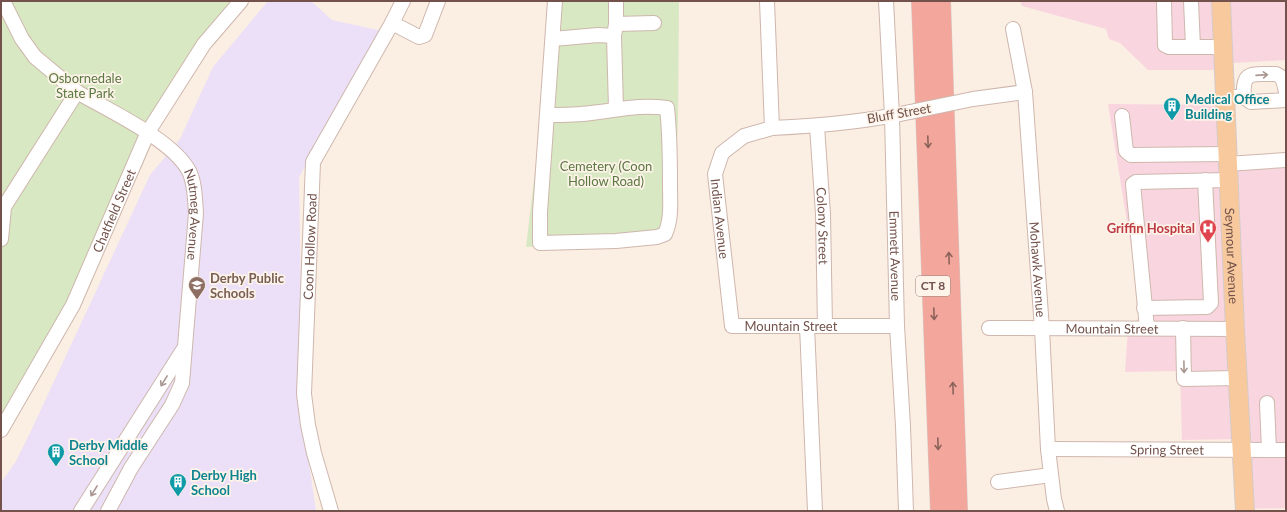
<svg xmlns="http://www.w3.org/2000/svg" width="1287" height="512" font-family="Lato,sans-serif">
<rect width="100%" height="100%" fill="#fbeee3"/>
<path fill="#ebe0f7" d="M268 1H311L332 20 382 31 299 177 303 423 316 511H1V483L16 461 30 433 150 175 180 139 213 67Z"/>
<path fill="#f9d6df" d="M1020 1H1286V60L1234 63 1216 70H1148L1120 43 1109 39 1106 29 1022 6Z
M1108 104 1225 105 1227 168 1286 164V508L1245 509 1241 439 1182 440 1180 371 1125 372 1128 328 1142 315Z"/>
<path fill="#d7e8c2" d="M1 1H241L161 121 143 164 114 224 1 419Z
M549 1H679L678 120 672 239 526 247 538 147Z"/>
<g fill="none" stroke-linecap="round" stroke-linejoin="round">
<defs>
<g id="minor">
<path d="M3 1 22 39 35 57 77 92"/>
<path id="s1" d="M767 1 772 128 744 136 722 153 715 174 732 326H897"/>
<path id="s2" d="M886 1 892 116 897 326 903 426 906 511"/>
<path d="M1164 1 1165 45 1169 47H1223"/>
<path d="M1191 1 1193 47"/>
<path d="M392 23 419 37 425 35 438 1"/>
<path d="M616 24 654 23"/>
<path id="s3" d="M1013 29 1025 92 1042 329 1048 449 1054 499 1057 511"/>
<path d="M553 39 598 35 614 36"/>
<path d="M1234 97H1244L1251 102 1286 100"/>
<path d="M1244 97C1242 69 1253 75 1276 74 1284 77 1284 84 1286 92"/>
<path d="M973 99 1025 92"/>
<path d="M616 109 614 36 616 24V1"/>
<path d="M548 115C562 115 577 115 591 113 619 110 638 104 667 108 670 134 670 159 670 185 670 201 672 219 665 234L657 237 616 241 540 243V212L555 1"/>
<path d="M1122 116 1126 151 1131 155 1227 154"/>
<path id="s4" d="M817 126 823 214 825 326"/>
<path d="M772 128C818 126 865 122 910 112"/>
<path d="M1227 164 1286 160"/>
<path id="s5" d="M1 239 4 207 77 92C108 110 173 140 189 171 195 183 195 200 196 213L182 383 172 405 131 468 108 511"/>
<path d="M1144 308 1207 307 1211 303 1205 180"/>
<path d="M807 326 815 511"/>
<path id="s6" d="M989 328 1235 329"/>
<path d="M1147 328 1133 184 1136 182 1228 180"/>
<path d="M1183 328 1184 379 1237 378"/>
<path d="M1267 403 1269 450"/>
<path id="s7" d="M1 430 73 305 148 132 204 44 241 1"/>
<path id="s8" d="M1048 449 1286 450"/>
<path d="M998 482 1051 475"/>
<path d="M81 511 183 350"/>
<path id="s9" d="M331 511 314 453 308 425 304 394 313 162 392 23 403 1"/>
</g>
<g id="major">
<path id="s10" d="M1221 1 1235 329 1245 511"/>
</g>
<path id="highway" d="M922 1 941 511
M940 1 957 511"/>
</defs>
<use href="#minor" stroke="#ceb7ad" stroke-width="16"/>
<use href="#major" stroke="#d5cbc9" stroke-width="20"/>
<use href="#highway" stroke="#d5cbc9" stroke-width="22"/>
<use href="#minor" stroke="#fff" stroke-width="14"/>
<use href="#major" stroke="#f8c99d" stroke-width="18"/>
<use href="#highway" stroke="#f3a69c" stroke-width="21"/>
<defs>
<path id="minor-bridge" d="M910 112 973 99"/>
</defs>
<use href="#minor-bridge" stroke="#ceb7ad" stroke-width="16" stroke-linecap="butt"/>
<use href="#minor-bridge" stroke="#fff" stroke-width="14"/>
</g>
<defs><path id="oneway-shaft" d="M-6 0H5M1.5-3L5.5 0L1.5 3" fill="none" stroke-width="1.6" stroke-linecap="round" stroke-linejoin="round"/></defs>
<g stroke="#aa9792">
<use href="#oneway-shaft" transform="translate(1262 75) rotate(-4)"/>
<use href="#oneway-shaft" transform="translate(1184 367) rotate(89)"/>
<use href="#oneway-shaft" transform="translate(164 381) rotate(122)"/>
<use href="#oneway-shaft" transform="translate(94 491) rotate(122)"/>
</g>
<g stroke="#8c635a">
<use href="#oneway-shaft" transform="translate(928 142) rotate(88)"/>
<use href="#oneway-shaft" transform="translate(949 258) rotate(-92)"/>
<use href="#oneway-shaft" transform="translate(934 314) rotate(88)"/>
<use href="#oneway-shaft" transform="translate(953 388) rotate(-92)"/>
<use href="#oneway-shaft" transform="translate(938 444) rotate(88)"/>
</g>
<defs>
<symbol id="building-pin" viewBox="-11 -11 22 30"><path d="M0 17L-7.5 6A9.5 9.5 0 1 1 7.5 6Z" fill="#0f9aa8" stroke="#fef3e9"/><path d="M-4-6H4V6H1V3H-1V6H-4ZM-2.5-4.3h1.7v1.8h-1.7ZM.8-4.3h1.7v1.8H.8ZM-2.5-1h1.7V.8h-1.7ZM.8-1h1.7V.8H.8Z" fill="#fff"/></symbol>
<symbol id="hospital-pin" viewBox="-11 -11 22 30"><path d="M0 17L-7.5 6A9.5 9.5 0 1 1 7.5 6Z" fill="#e0444e" stroke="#fef3e9"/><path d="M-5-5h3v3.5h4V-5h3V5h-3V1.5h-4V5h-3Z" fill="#fff"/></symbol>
<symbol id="school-pin" viewBox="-11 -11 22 30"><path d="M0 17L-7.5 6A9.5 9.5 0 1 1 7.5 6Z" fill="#8d6e63" stroke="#fef3e9"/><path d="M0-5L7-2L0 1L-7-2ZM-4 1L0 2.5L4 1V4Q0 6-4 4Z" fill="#fff"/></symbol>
</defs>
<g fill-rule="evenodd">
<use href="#building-pin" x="1162" y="96" width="20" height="27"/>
<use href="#hospital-pin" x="1198" y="218" width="20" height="27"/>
<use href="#school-pin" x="187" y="275" width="20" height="27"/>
<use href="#building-pin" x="46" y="442" width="20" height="27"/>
<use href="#building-pin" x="168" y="472" width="20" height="27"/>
</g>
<g text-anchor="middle" stroke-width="3.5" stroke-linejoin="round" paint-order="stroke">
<rect fill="#fef3e9" stroke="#9c827a" stroke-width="1" x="916" y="276" width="34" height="20" rx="3"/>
<g font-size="12" font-weight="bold" fill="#72524a">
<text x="933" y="290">CT 8</text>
</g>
<g font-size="13" fill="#5a7842" stroke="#fef3e9">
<text x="85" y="83">Osbornedale<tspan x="85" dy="15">State Park</tspan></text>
<text x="606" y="171">Cemetery (Coon<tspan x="606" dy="15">Hollow Road)</tspan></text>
</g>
<g font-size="13" font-weight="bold" fill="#0d838f" stroke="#fef3e9" text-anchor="start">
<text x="1185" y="104">Medical Office<tspan x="1185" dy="15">Building</tspan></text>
<text x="69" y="450">Derby Middle<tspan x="69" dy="15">School</tspan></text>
<text x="191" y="480">Derby High<tspan x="191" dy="15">School</tspan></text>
</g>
<g font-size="13" fill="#72524a" stroke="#fef3e9">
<text transform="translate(899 113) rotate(-10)" y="5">Bluff Street</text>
<text dy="5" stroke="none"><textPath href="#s7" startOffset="247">Chatfield Street</textPath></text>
<text dy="5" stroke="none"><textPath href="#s5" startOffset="351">Nutmeg Avenue</textPath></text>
<text dy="5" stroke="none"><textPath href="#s1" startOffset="251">Indian Avenue</textPath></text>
<text dy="5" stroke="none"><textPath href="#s4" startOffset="100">Colony Street</textPath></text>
<text dy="5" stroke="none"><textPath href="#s9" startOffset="268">Coon Hollow Road</textPath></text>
<text dy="5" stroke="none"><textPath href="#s2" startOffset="255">Emmett Avenue</textPath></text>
<text dy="5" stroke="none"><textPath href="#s10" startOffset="255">Seymour Avenue</textPath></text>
<text dy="5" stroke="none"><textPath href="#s3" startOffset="242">Mohawk Avenue</textPath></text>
<text dy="5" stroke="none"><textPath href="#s1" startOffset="418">Mountain Street</textPath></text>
<text dy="5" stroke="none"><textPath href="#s6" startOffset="123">Mountain Street</textPath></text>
<text dy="5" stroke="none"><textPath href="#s8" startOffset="119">Spring Street</textPath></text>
</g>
<g font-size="13" font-weight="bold" fill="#be3a42" stroke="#fef3e9" text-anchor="end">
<text x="1195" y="233">Griffin Hospital</text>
</g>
<g font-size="13" font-weight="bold" fill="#785e54" stroke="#fef3e9" text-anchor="start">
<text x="210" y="283">Derby Public<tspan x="210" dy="15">Schools</tspan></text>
</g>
</g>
<rect width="1287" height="512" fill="none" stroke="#72524a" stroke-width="4"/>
</svg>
